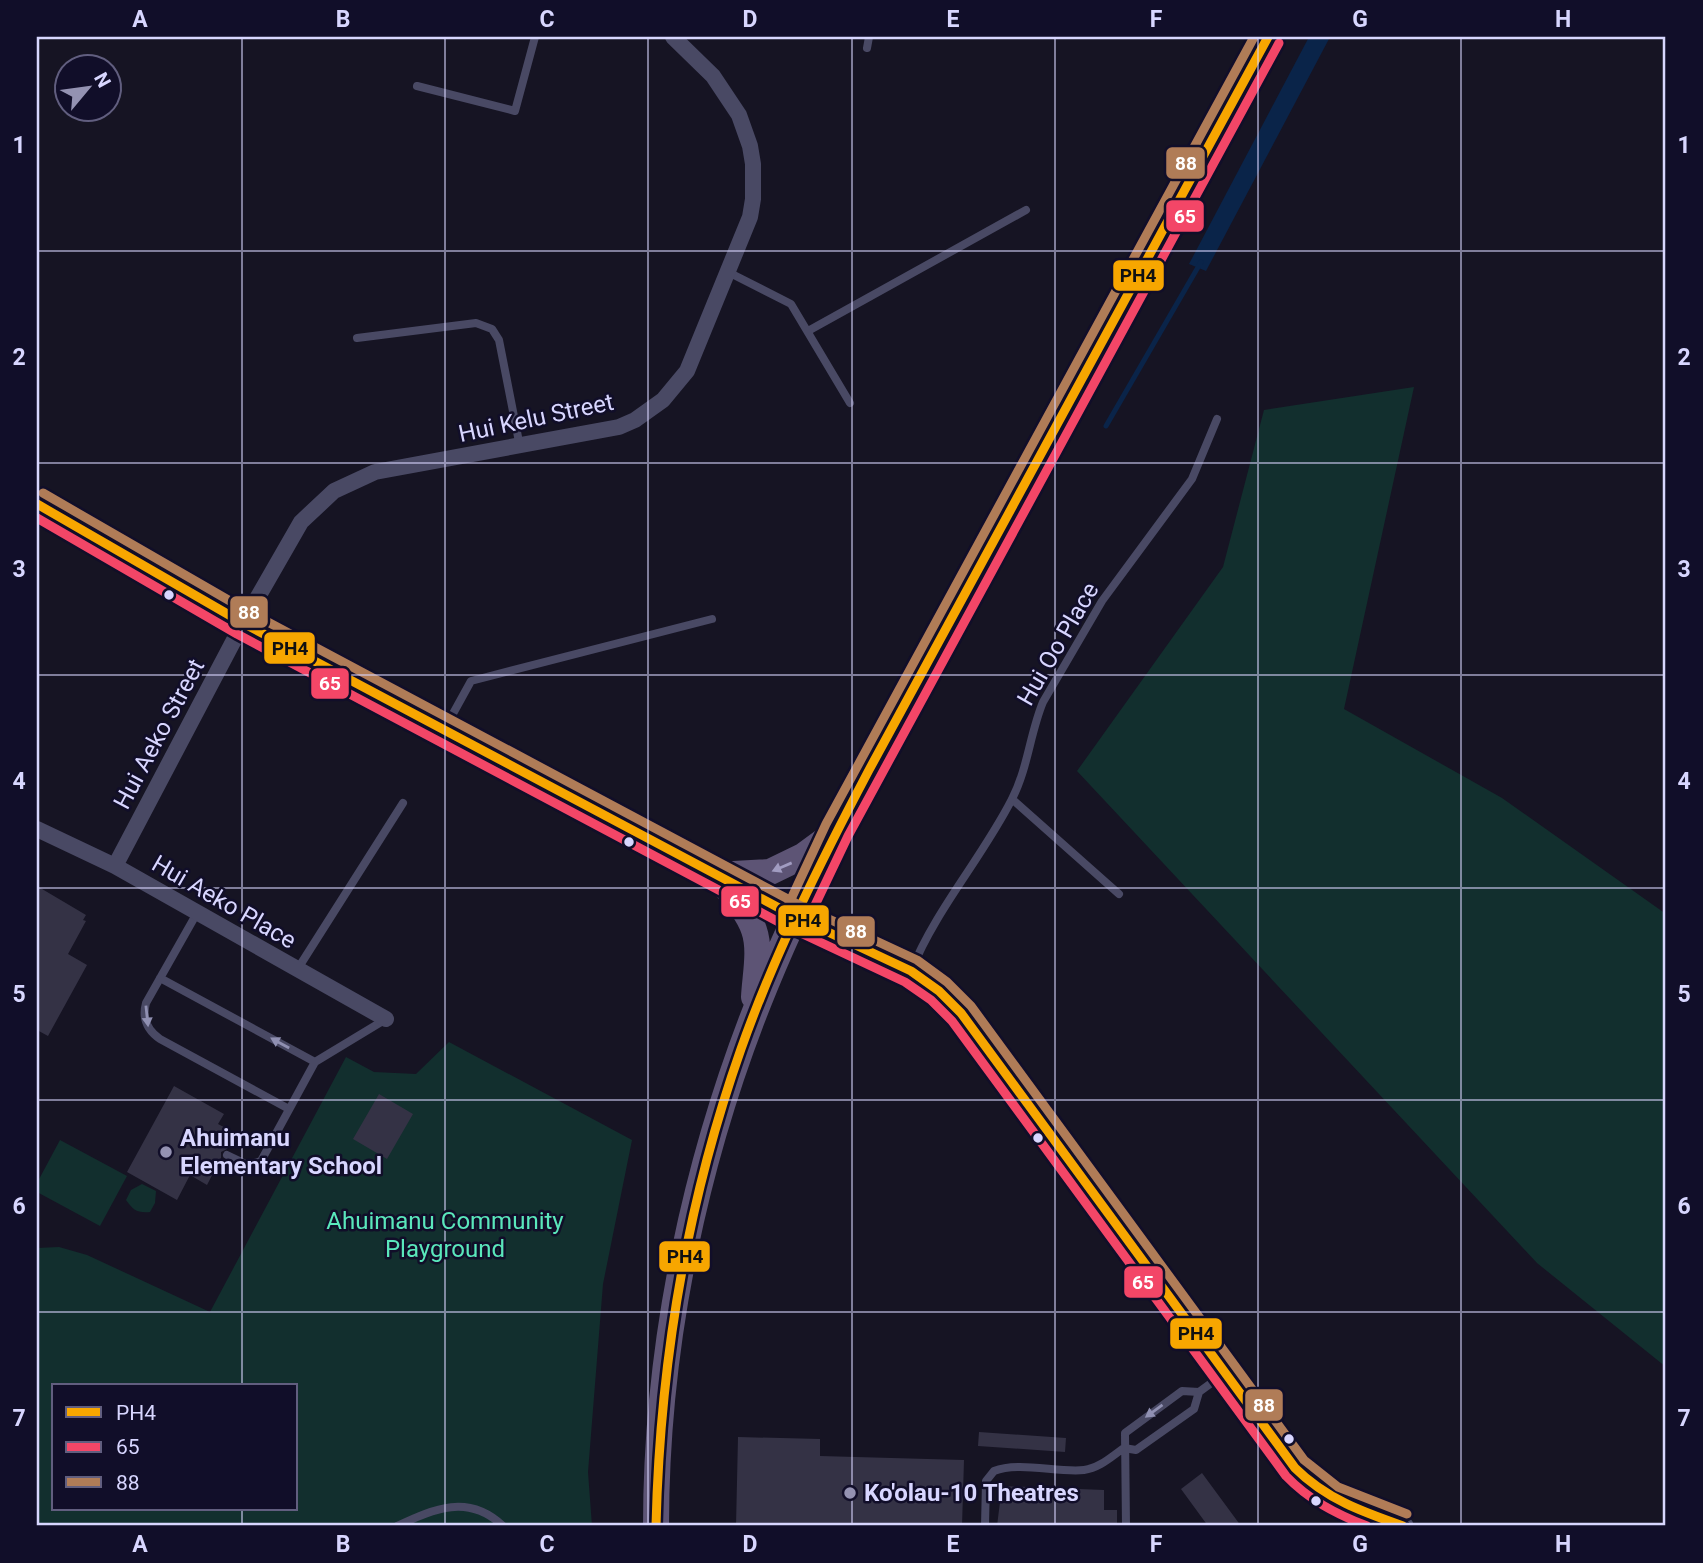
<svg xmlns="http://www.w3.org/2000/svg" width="1703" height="1563" font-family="Roboto,sans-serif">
<rect width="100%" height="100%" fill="#161423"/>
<path fill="#122f2e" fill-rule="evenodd" d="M1414 387 1344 709 1502 798 1666 914V1367L1537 1263 1077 771 1223 567 1264 410Z
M449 1042 632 1140 603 1284 588 1472 592 1526H37V1248L59 1247 87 1255 210 1312 346 1057 374 1072 416 1074ZM54 1386H296V1509H54Z
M60 1140 127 1176 100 1226 37 1192V1183Z
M142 1184 156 1191 155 1203 150 1212C137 1213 133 1210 126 1200L131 1190Z"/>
<path fill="#0a2449" d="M1309 37H1330L1206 271 1189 264Z"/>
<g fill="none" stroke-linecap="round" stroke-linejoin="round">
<path stroke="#0a2449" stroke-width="5" d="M1106 426 1201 262"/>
</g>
<path fill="#343245" d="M37 886 86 915 83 920 86 921 68 954 87 965 48 1036 37 1030Z
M174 1086 224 1114 218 1124 235 1133 227 1149 221 1152V1158L207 1185 190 1175 177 1200 127 1172Z
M379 1094 413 1114 387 1159 353 1139Z
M979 1432 1066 1438 1065 1452 978 1446Z
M738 1437 820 1439V1456L964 1460 962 1526H736Z
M1202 1473 1241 1526H1208L1181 1489Z
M1002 1486 1104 1490V1510H1117V1526H997Z"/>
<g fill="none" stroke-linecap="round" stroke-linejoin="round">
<path stroke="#494964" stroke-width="8" d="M867 48 869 37
M417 86 515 111 535 37
M728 272 791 304 850 403
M808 331 1026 210
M357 338 476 323 492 329 499 340 520 447
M444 730 471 681 712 619
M1012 799 1119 894
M197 913 146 1003C142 1018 147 1030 160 1039L289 1109
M297 970 403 803
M911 971C936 909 982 858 1012 799 1028 768 1030 733 1043 702L1102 601 1192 479 1217 419
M160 978 315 1062 261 1161 248 1165 227 1155
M315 1062 386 1019
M397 1526C434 1509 468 1493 503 1526
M985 1526 986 1481 994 1471C1019 1461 1058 1473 1084 1470 1100 1468 1112 1456 1124 1448L1136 1450 1194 1409 1199 1392
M1126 1526 1125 1433 1182 1391 1199 1392 1225 1373"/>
<path stroke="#494964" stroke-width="16" d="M37 829 115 866 386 1019
M115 866 243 623 301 522 334 491 375 472 619 427 635 420 663 400 687 371 750 217 753 199V164L750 146 739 115 713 76 673 37"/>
<path stroke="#494964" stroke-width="21" d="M37 504 243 623 716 875 796 917 911 971 939 991 961 1013 1295 1468C1326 1502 1361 1511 1403 1526"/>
<path stroke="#5d5475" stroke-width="26" d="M716 875C729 892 747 909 754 930 761 950 755 976 754 997
M716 875 770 872 803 856 833 834
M656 1526C656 1342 696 1154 766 984 826 838 908 701 983 562 1078 387 1172 211 1268 37"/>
<defs>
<path id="bus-1" d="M37 504 243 623 796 917 911 971 939 991 961 1013 1295 1468C1326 1499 1363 1512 1403 1526
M656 1526C660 1361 686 1205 741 1049 775 953 821 861 869 770L1268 37"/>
<path id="bus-2" d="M37 518 237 634 790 928 905 982 931 1000 952 1021 1286 1476C1309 1500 1336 1514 1367 1526
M807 922 848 836 1279 43"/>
<path id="bus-3" d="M43 493 249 612 801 906 917 960 947 982 971 1006 1304 1460 1338 1487 1407 1514
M785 912 826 824 1254 37"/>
</defs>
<use href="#bus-1" stroke="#110e29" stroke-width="14"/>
<use href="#bus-2" stroke="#110e29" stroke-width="14"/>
<use href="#bus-3" stroke="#110e29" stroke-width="14"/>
<use href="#bus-1" stroke="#f7a600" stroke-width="9"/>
<use href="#bus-2" stroke="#f34667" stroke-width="9"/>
<use href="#bus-3" stroke="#b07c57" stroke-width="9"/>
</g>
<defs><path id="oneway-solid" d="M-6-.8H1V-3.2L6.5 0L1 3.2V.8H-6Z" transform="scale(1.75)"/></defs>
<use fill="#a19cc1" href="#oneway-solid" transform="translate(782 867) rotate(157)"/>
<g fill="#9090b2">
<use href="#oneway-solid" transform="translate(147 1016) rotate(84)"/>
<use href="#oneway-solid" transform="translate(280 1043) rotate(-151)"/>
<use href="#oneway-solid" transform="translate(1154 1411) rotate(144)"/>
</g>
<path fill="none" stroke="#d8d6ff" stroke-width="2" stroke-opacity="0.55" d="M242 37V1386M445 37V1526M648 37V1526M852 37V1526M1055 37V1526M1258 37V1526M1461 37V1526M37 251H1666M37 463H1666M37 675H1666M37 888H1666M37 1100H1666M37 1312H1666M242 1509V1526"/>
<g fill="#d8d6ff" stroke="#110e29" stroke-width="2.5">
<circle cx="169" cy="595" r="6"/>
<circle cx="629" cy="842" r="6"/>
<circle cx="1038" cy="1138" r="6"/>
<circle cx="1289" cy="1439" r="6"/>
<circle cx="1316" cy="1501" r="6"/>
</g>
<g fill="#9492b2" stroke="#110e29" stroke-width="2.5">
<circle cx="166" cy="1152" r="7"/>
<circle cx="850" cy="1493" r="7"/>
</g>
<g text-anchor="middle" stroke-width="5" stroke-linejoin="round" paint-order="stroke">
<g font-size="24" fill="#d8d6ff" stroke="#110e29">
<text transform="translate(536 418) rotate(-12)" y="8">Hui Kelu Street</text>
<text transform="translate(1058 644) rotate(-60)" y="8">Hui Oo Place</text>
<text transform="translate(159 734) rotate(-62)" y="8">Hui Aeko Street</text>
<text transform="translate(224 902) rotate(30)" y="8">Hui Aeko Place</text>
</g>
<g font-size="24" font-weight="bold" fill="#d8d6ff" stroke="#110e29" text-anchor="start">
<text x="180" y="1146">Ahuimanu<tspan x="180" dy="28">Elementary School</tspan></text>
<text x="864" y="1501">Ko'olau-10 Theatres</text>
</g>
<g font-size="24" fill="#5ae7bb" stroke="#110e29">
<text x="445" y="1229">Ahuimanu Community<tspan x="445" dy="28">Playground</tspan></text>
</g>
</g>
<g stroke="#110e29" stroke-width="2.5">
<rect x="1165" y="146" width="41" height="34" rx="7" fill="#b07c57"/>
<rect x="1165" y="199" width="40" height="34" rx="7" fill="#f34667"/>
<rect x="1112" y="259" width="53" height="33" rx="7" fill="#f7a600"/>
<rect x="229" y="595" width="40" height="34" rx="7" fill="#b07c57"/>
<rect x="263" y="631" width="53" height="34" rx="7" fill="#f7a600"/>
<rect x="310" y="667" width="40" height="33" rx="7" fill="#f34667"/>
<rect x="720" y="885" width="40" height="33" rx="7" fill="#f34667"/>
<rect x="777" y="904" width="53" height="33" rx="7" fill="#f7a600"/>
<rect x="836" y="915" width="40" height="33" rx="7" fill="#b07c57"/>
<rect x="658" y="1240" width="53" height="33" rx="7" fill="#f7a600"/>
<rect x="1123" y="1265" width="41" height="34" rx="7" fill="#f34667"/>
<rect x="1169" y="1317" width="54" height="33" rx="7" fill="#f7a600"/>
<rect x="1244" y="1388" width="40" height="34" rx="7" fill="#b07c57"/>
</g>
<g font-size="19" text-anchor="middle" font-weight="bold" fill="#fff">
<text x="1186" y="170">88</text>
<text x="1185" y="223">65</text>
<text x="249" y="619">88</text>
<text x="330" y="690">65</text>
<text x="740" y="908">65</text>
<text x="856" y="938">88</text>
<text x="1143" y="1289">65</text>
<text x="1264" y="1412">88</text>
</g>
<g font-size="19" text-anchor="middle" font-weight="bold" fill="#111">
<text x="1138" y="282">PH4</text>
<text x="290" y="655">PH4</text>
<text x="803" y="927">PH4</text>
<text x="685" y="1263">PH4</text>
<text x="1196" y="1340">PH4</text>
</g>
<rect width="1703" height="1563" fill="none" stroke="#110e29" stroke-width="77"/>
<rect x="52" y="1384" width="245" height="126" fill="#110e29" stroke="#615e7f" stroke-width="2"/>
<rect x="66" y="1407" width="35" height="10" fill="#f7a600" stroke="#615e7f" stroke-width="2"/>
<text x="116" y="1420" font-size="21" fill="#d8d6ff">PH4</text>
<rect x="66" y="1442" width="35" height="10" fill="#f34667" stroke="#615e7f" stroke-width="2"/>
<text x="116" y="1454" font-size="21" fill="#d8d6ff">65</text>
<rect x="66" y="1477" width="35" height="10" fill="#b07c57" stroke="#615e7f" stroke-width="2"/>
<text x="116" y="1490" font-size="21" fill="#d8d6ff">88</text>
<g transform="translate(88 88) rotate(61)"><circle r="33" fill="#110e29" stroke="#615e7f" stroke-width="2"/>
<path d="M0-5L12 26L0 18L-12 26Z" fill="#9492b2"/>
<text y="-10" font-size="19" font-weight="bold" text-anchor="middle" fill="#d8d6ff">N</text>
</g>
<rect x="38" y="38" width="1626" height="1486" fill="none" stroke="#d8d6ff" stroke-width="2.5"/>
<g font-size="23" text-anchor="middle" font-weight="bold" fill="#d8d6ff">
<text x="140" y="27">A</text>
<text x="343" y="27">B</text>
<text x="547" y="27">C</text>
<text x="750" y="27">D</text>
<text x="953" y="27">E</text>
<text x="1156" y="27">F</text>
<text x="1360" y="27">G</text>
<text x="1563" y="27">H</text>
<text x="19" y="153">1</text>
<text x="1684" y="153">1</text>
<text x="19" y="365">2</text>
<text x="1684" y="365">2</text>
<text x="19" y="577">3</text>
<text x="1684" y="577">3</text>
<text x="19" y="789">4</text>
<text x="1684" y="789">4</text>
<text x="19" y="1002">5</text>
<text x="1684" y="1002">5</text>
<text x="19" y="1214">6</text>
<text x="1684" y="1214">6</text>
<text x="19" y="1426">7</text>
<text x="1684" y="1426">7</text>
<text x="140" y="1552">A</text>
<text x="343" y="1552">B</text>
<text x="547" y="1552">C</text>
<text x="750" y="1552">D</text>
<text x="953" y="1552">E</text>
<text x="1156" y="1552">F</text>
<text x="1360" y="1552">G</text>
<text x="1563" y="1552">H</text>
</g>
</svg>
